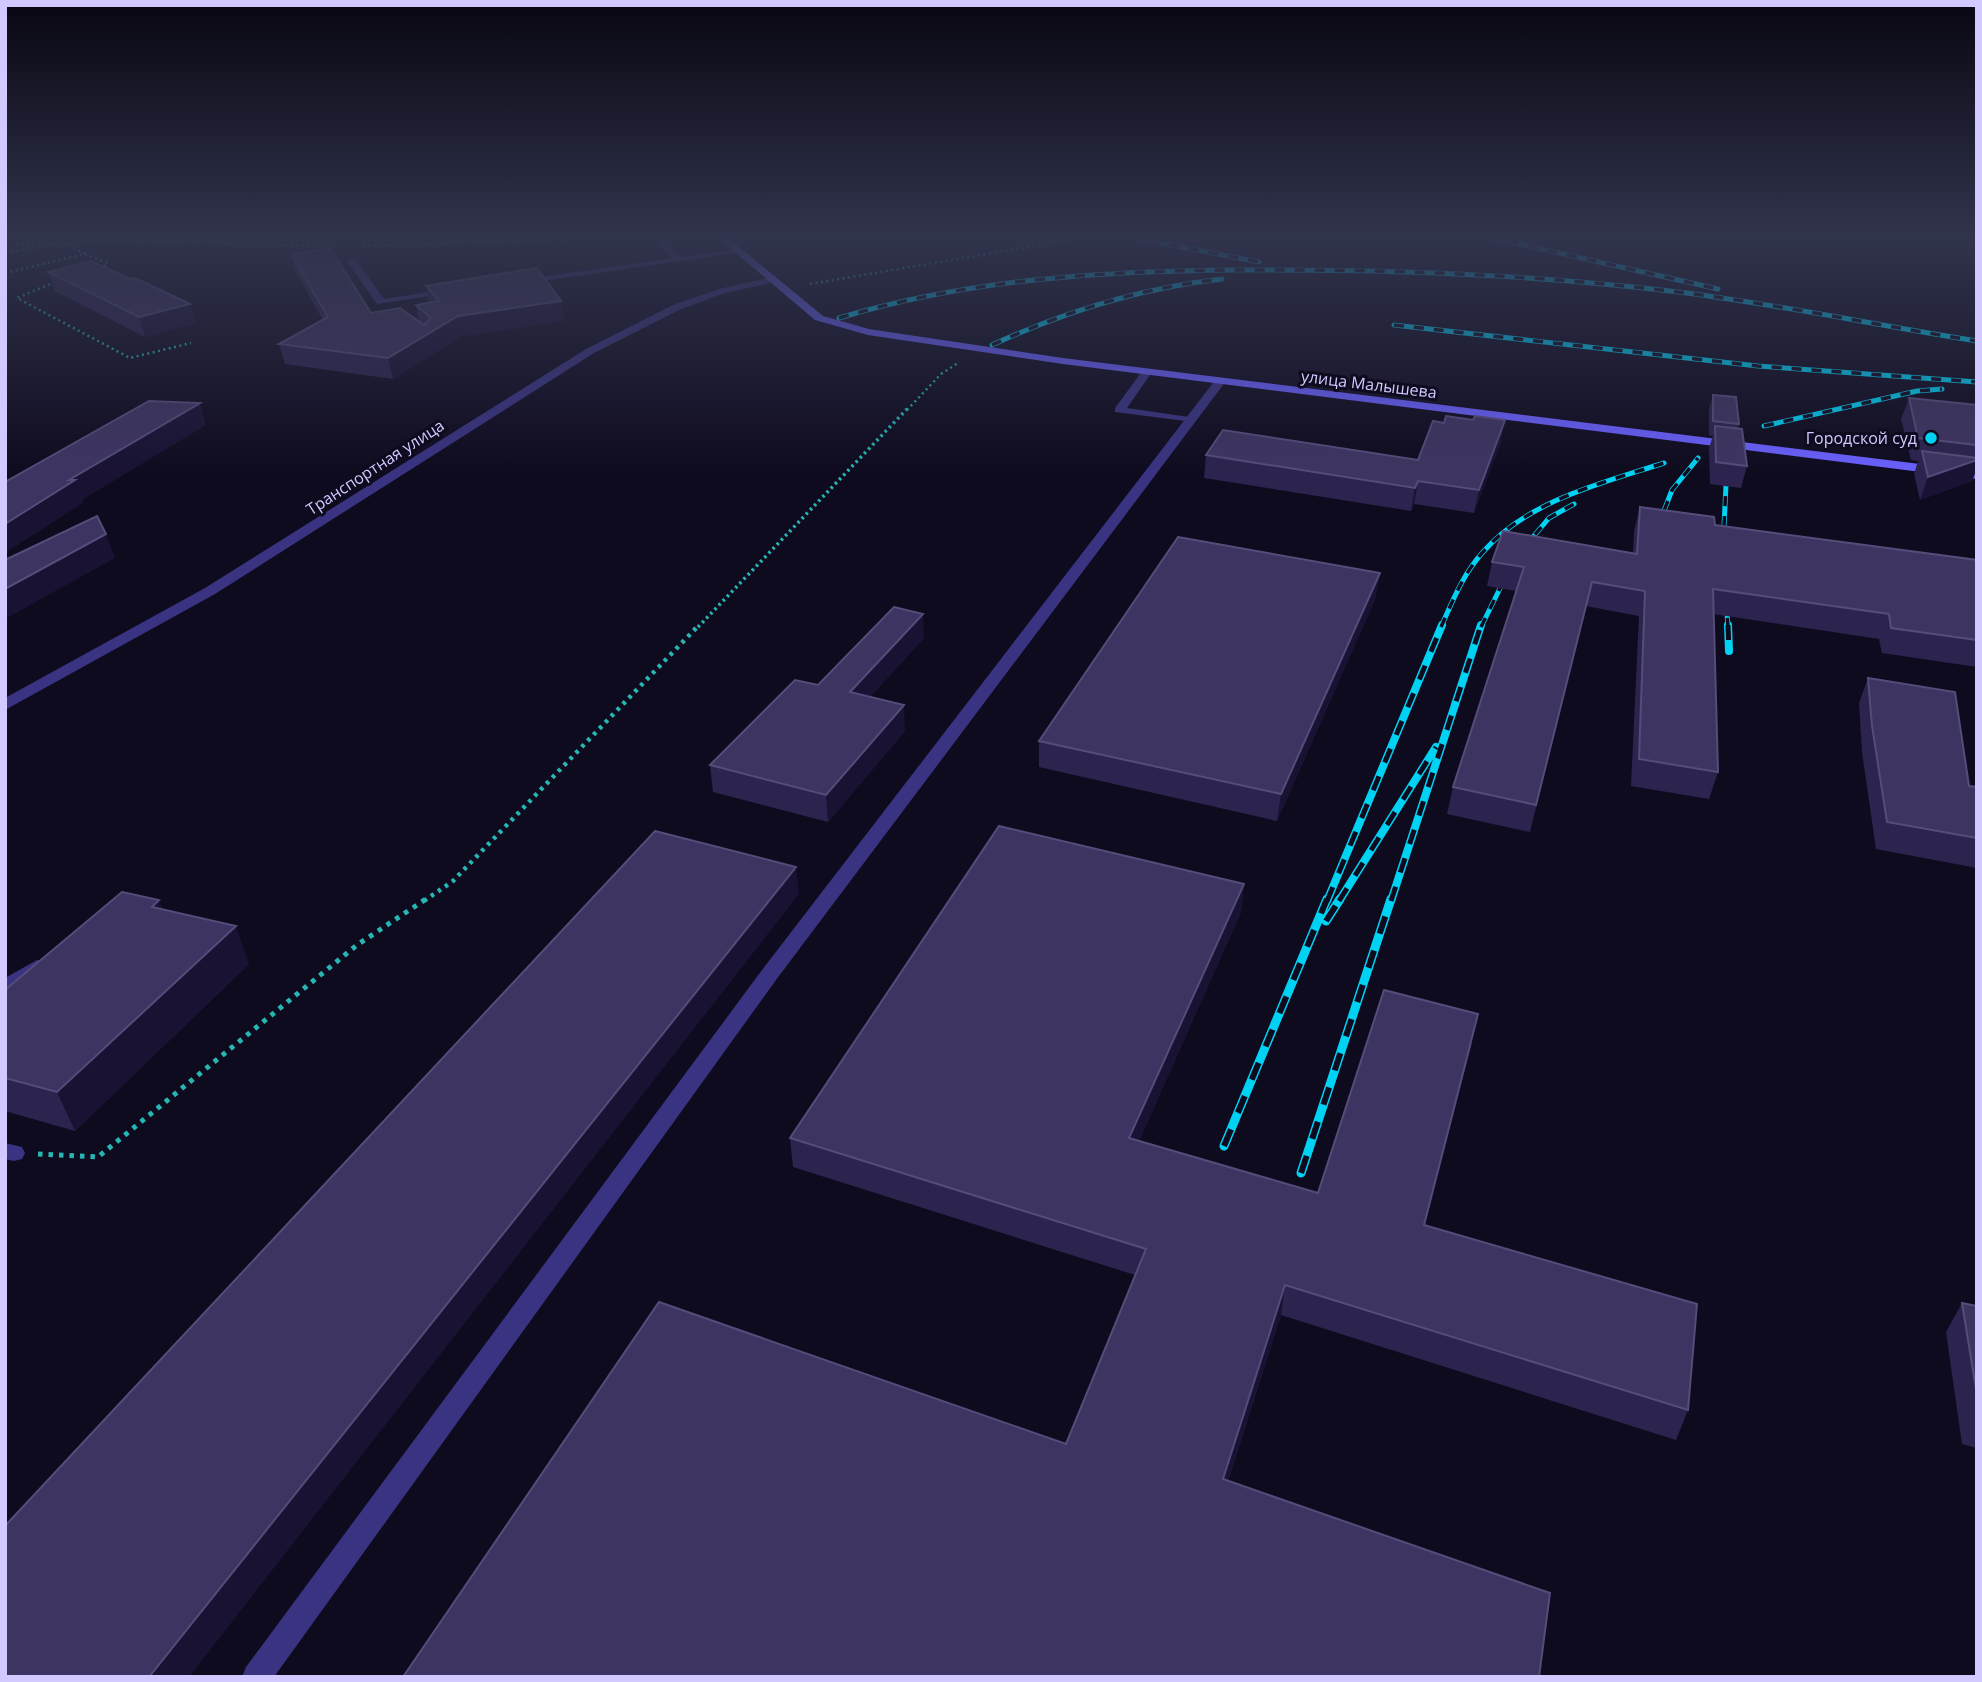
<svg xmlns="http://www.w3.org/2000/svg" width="1982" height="1682" font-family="'Open Sans',sans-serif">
<rect width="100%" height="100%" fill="#0f0b1f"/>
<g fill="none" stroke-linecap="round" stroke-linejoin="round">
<path stroke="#26b6b3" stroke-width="2.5" stroke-dasharray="2 3.5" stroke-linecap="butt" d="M5 237 340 247
M5 244H68L83 239
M363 246 636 237
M5 253 39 246
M85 254 108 263 101 270
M5 273 85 254 68 244
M55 282 17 298 130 358 191 343
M810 284 1087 237
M907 410 941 374 958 363"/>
<path stroke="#26b6b3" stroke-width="3.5" stroke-dasharray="2.5 3.5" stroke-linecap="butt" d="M698 627 908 408"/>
<path stroke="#26b6b3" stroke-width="4.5" stroke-dasharray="3.5 5" stroke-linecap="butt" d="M424 901 453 881 699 625"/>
<path stroke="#26b6b3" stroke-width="5" stroke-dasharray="4.5 6" stroke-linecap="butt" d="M38 1154 98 1157 357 945 426 899"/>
<path fill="#393381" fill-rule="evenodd" d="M658 240H664L681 257 738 249 743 252 520 284 515 281 672 258 658 244Z
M349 259H355L384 299 450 289 455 292 377 304 347 261Z
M1147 369 1152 372 1127 408 1189 417 1195 420 1193 422 1115 412V408L1143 370Z
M37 960 44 961 47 966 44 971 5 994V978Z
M5 1143 22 1147 25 1153 22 1159 14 1161 5 1159Z"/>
<path fill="#393381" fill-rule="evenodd" d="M772 277 777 280 775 282 725 293 681 309 594 353 215 594 5 710V698L205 588 586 349 673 305 719 289Z
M1216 379 1226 381 776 980 274 1677H242L246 1667 762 970Z"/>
<path fill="#6a60ff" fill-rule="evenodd" d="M717 237H727L823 316 869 329 1063 358 1977 471V479L1063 364 868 335 815 320Z"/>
<defs>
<path id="rail-far2" d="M1130 237 1259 262
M1489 237 1718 289
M839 318C970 279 1102 271 1238 270 1382 269 1527 274 1670 291 1773 303 1874 325 1977 341
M1394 325 1758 366 1977 382
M992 345C1066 311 1141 288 1222 279
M1764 426 1917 391 1942 389
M1657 529 1672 490 1698 458
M1723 546 1727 465
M1522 550 1549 518 1574 504
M1726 598 1728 627
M1441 627C1453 600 1463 574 1483 552 1527 501 1602 483 1664 463
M1481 627 1509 570"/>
<path id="rail-far1" d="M1728 625 1729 651
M1327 901 1442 625
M1339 901 1436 747
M1391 901 1481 625"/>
<path id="rail" d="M1326 921 1340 899
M1224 1146 1327 899
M1301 1173 1391 899"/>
</defs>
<use href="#rail-far2" stroke="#00d2f4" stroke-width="5"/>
<use href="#rail-far1" stroke="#00d2f4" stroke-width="8"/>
<use href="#rail" stroke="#00d2f4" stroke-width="9"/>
<use href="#rail-far2" stroke="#0f0b1f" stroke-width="3.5" stroke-dasharray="10" stroke-linecap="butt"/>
<use href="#rail-far1" stroke="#0f0b1f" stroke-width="5" stroke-dasharray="15" stroke-linecap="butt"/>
<use href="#rail" stroke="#0f0b1f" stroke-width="6" stroke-dasharray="18" stroke-linecap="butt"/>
</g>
<path fill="#2c234e" d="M291 254 371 313 419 322 416 305 429 303 426 286 561 301 564 321 462 336 393 379 285 364 279 344 323 320 296 272Z
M48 272 130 279 196 323 145 337 55 291Z
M1713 395 1739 424 1737 429 1747 466 1741 488 1710 484 1709 448 1713 436 1709 435V409Z
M1909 398 1977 405V468L1972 481 1920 500 1914 474 1918 461 1911 460 1901 419Z
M1501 442 1474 513 1414 504 1411 511 1204 478 1206 455 1418 460Z
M1640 507 1715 525 1977 560V667L1882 653 1879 639 1713 614 1718 772 1709 799 1631 786 1639 616 1586 606 1530 832 1447 814 1453 787 1516 591 1487 586 1492 562 1633 553 1634 531Z
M1376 597 1277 821 1039 767V741Z
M924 638 870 697 905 731 828 822 713 792 710 765Z
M1868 678 1969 786 1977 787V868L1876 849 1862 752 1859 703Z
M1244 884 1241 912 1139 1141 1318 1193 1472 1043 1425 1225 1688 1410 1676 1440 1281 1315 1228 1481 1066 1444 1135 1275 793 1167 790 1138Z
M163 909 249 964 75 1131 5 1111V990Z
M1962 1303 1977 1306V1448L1962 1444 1946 1332Z"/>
<path fill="#191233" d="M561 301 564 321 462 336 393 379 388 358 458 316Z
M190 304 196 323 145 337 139 317Z
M200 403 206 425 82 500 83 503 5 553V524L69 480Z
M1505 420 1501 442 1474 513 1479 490Z
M1977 460V468L1972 481 1920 500 1928 477Z
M1418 481 1414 504 1411 511 1415 488Z
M106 534 115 558 5 619V589Z
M1380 573 1376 597 1277 821 1281 794Z
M923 614 924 638 851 718 850 692Z
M904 705 905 731 828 822 826 795Z
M796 867 799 894 189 1677H149Z
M1244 884 1241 912 1127 1168 1129 1138Z
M159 900 174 937 152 907Z
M236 926 249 964 75 1131 57 1092Z
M1285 1285 1281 1315 1219 1508 1223 1479Z"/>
<path fill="#3e3461" stroke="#554c7a" stroke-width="2" d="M330 248 371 313 400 308 424 325 431 318 416 305 439 301 426 286 537 268 561 301 458 316 388 358 279 344 328 317 291 254Z
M91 261 130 279 135 278 190 304 139 317 48 272Z
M1713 395 1736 397 1739 424 1713 421Z
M1909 398 1977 405V445L1918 438Z
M149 401 200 403 69 480H75L5 524V482Z
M1446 416 1473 420 1475 416 1505 420 1479 490 1418 481 1415 488 1206 455 1223 430 1418 460 1433 421 1444 423Z
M1715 426 1742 429 1747 466 1716 462Z
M1922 451 1977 458V460L1928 477Z
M1640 507 1714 517 1715 525 1977 560V640L1891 628 1889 614 1713 589 1718 772 1639 759 1645 591 1592 582 1536 805 1453 787 1524 567 1492 562 1503 531 1637 554Z
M97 516 106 534 5 589V560Z
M1178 537 1380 573 1281 794 1039 741Z
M894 607 923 614 850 692 904 705 826 795 710 765 795 680 818 685Z
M1868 678 1955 692 1969 786 1977 787V838L1887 822 1872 726Z
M999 826 1244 884 1129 1138 1318 1193 1384 990 1478 1014 1424 1225 1697 1304 1688 1410 1285 1285 1223 1479 1550 1593 1539 1677H403L659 1302 1066 1444 1146 1249 790 1138Z
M655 831 796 867 149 1677H5V1526Z
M122 892 159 900 152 907 236 926 57 1092 5 1078V990Z
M1962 1303 1977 1306V1395Z"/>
<linearGradient id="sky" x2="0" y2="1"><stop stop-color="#080611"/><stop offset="0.5" stop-color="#31344d"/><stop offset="1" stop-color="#31344d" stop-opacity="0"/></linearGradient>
<rect width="1982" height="473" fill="url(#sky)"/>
<circle fill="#00d2f4" stroke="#0f0b1f" stroke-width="2.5" cx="1931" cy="438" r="7"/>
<g text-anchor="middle" stroke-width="6" stroke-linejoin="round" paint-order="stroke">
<g font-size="16" fill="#d1c9ff" stroke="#0f0b1f">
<text transform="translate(1369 384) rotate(7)" y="6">улица Малышева</text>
<text transform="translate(375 467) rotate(-33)" y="6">Транспортная улица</text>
</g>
<g font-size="16" fill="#d1c9ff" stroke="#0f0b1f" text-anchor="end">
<text x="1917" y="444">Городской суд</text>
</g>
</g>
<rect width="1982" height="1682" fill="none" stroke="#d1c9ff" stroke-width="14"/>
</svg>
